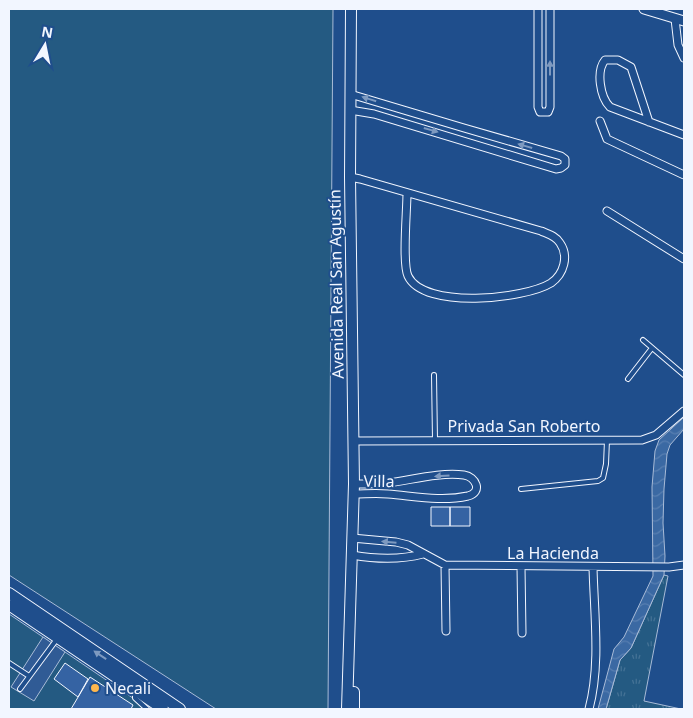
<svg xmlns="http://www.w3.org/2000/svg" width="693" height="718" font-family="'Noto Sans',sans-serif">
<defs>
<pattern id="park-tufts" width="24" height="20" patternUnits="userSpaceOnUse" patternTransform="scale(1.25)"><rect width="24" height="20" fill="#245a82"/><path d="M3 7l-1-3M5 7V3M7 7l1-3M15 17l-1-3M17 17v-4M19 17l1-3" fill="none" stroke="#447295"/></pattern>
<pattern id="water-waves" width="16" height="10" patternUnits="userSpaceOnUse" patternTransform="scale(1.25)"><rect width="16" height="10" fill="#3b69a3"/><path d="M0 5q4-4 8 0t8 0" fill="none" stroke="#587fb1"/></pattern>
</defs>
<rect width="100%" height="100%" fill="#1f4e8c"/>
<path fill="#245a82" stroke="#a8bbd7" d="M9 9H333L328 709H216L9 575Z
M9 614 149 709H9Z"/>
<path fill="url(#park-tufts)" stroke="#a8bbd7" d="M664 575 668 576 644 701 681 709H606L620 660 631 648Z"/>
<path fill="#305b95" stroke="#a8bbd7" d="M43 637 65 652 34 701 11 687Z"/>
<path fill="url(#water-waves)" stroke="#a8bbd7" d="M684 417V429L670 445 667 454 664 489 663 523 665 556 664 575 631 648 620 660 606 709H598L614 649 624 637 653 576 652 487 655 451 659 440Z"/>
<path fill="#3563a3" stroke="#f2f6ff" d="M431 507H450V526H431Z
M450 507H470V526H450Z
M65 663 88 679 78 697 54 679Z
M90 677 133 705 131 709H71Z"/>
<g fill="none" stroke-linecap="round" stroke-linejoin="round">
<defs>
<path id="service" d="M643 340 684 375
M434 375 435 440
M628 379 652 348
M521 489 598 481 603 478 606 464 607 440
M9 663 29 676
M20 689 57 639
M135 692V698L147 709"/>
<path id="minor" d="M538 9V107L540 112H548L550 107V9
M675 19 678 45 684 58
M350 94 464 128 561 156 565 159V165L561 168 556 169 374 114 350 110
M600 121 607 139 684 175
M649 122 631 67 618 60H605C596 71 600 97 610 107L684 135
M350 177 360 179 541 231C548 234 556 236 560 243 569 256 564 274 551 283 525 299 424 310 408 276 402 263 407 211 407 193
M607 211 684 259
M354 441 642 440 656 435 684 411
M354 494C365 494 376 493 388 494 414 496 441 502 468 496 483 492 476 477 464 475 439 472 412 480 388 483 377 484 365 484 354 484
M352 538 396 542 408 545 445 565 669 567 684 565
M352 555C375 559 400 560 423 554
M445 565 446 631
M521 567 522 633
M589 709C601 664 594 613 593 567"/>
<path id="tertiary" d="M644 9 684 21"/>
<path id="secondary" d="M9 593 180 709
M9 605 163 709
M354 692V709
M347 709 354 484 350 177 351 9"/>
</defs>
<use href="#service" stroke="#f2f6ff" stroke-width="6"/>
<use href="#minor" stroke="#f2f6ff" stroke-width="9"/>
<use href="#tertiary" stroke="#f2f6ff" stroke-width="11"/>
<use href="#secondary" stroke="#f2f6ff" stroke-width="12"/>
<use href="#service" stroke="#1f4e8c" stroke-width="4"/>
<use href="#minor" stroke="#1f4e8c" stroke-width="7"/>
<use href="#tertiary" stroke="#1f4e8c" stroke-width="9"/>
<use href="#secondary" stroke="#1f4e8c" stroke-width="10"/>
</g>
<defs><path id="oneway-solid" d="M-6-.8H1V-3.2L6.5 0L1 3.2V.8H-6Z" transform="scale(1.25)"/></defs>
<g fill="#7e9ac0">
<use href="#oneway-solid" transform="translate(550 68) rotate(-90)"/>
<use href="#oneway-solid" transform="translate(369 99) rotate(-163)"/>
<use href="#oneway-solid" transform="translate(431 130) rotate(16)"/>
<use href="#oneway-solid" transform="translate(525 146) rotate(-164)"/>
<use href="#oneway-solid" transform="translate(442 476) rotate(176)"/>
<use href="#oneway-solid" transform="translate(389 542) rotate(-175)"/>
<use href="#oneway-solid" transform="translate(100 655) rotate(-146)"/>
</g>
<circle fill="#ffb74d" stroke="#1f4e8c" stroke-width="2" cx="95" cy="688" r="5"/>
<g text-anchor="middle" stroke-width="4" stroke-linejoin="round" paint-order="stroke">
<g font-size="16" fill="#f2f6ff" stroke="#1f4e8c">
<text transform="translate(336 284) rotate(-91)" y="6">Avenida Real San Agustín</text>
<text x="524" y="432">Privada San Roberto</text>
<text transform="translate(379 481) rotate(1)" y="6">Villa</text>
<text x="553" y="559">La Hacienda</text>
</g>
<g font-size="16" fill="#f2f6ff" stroke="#1f4e8c" text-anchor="start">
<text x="105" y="694">Necali</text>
</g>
</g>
<rect width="693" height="718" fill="none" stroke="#f2f6ff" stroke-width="20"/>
<g transform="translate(45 45) rotate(10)" stroke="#1f4e8c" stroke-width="4" paint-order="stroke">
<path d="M0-4L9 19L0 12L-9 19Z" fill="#f2f6ff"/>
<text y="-8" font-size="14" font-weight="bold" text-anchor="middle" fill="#f2f6ff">N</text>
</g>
</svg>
